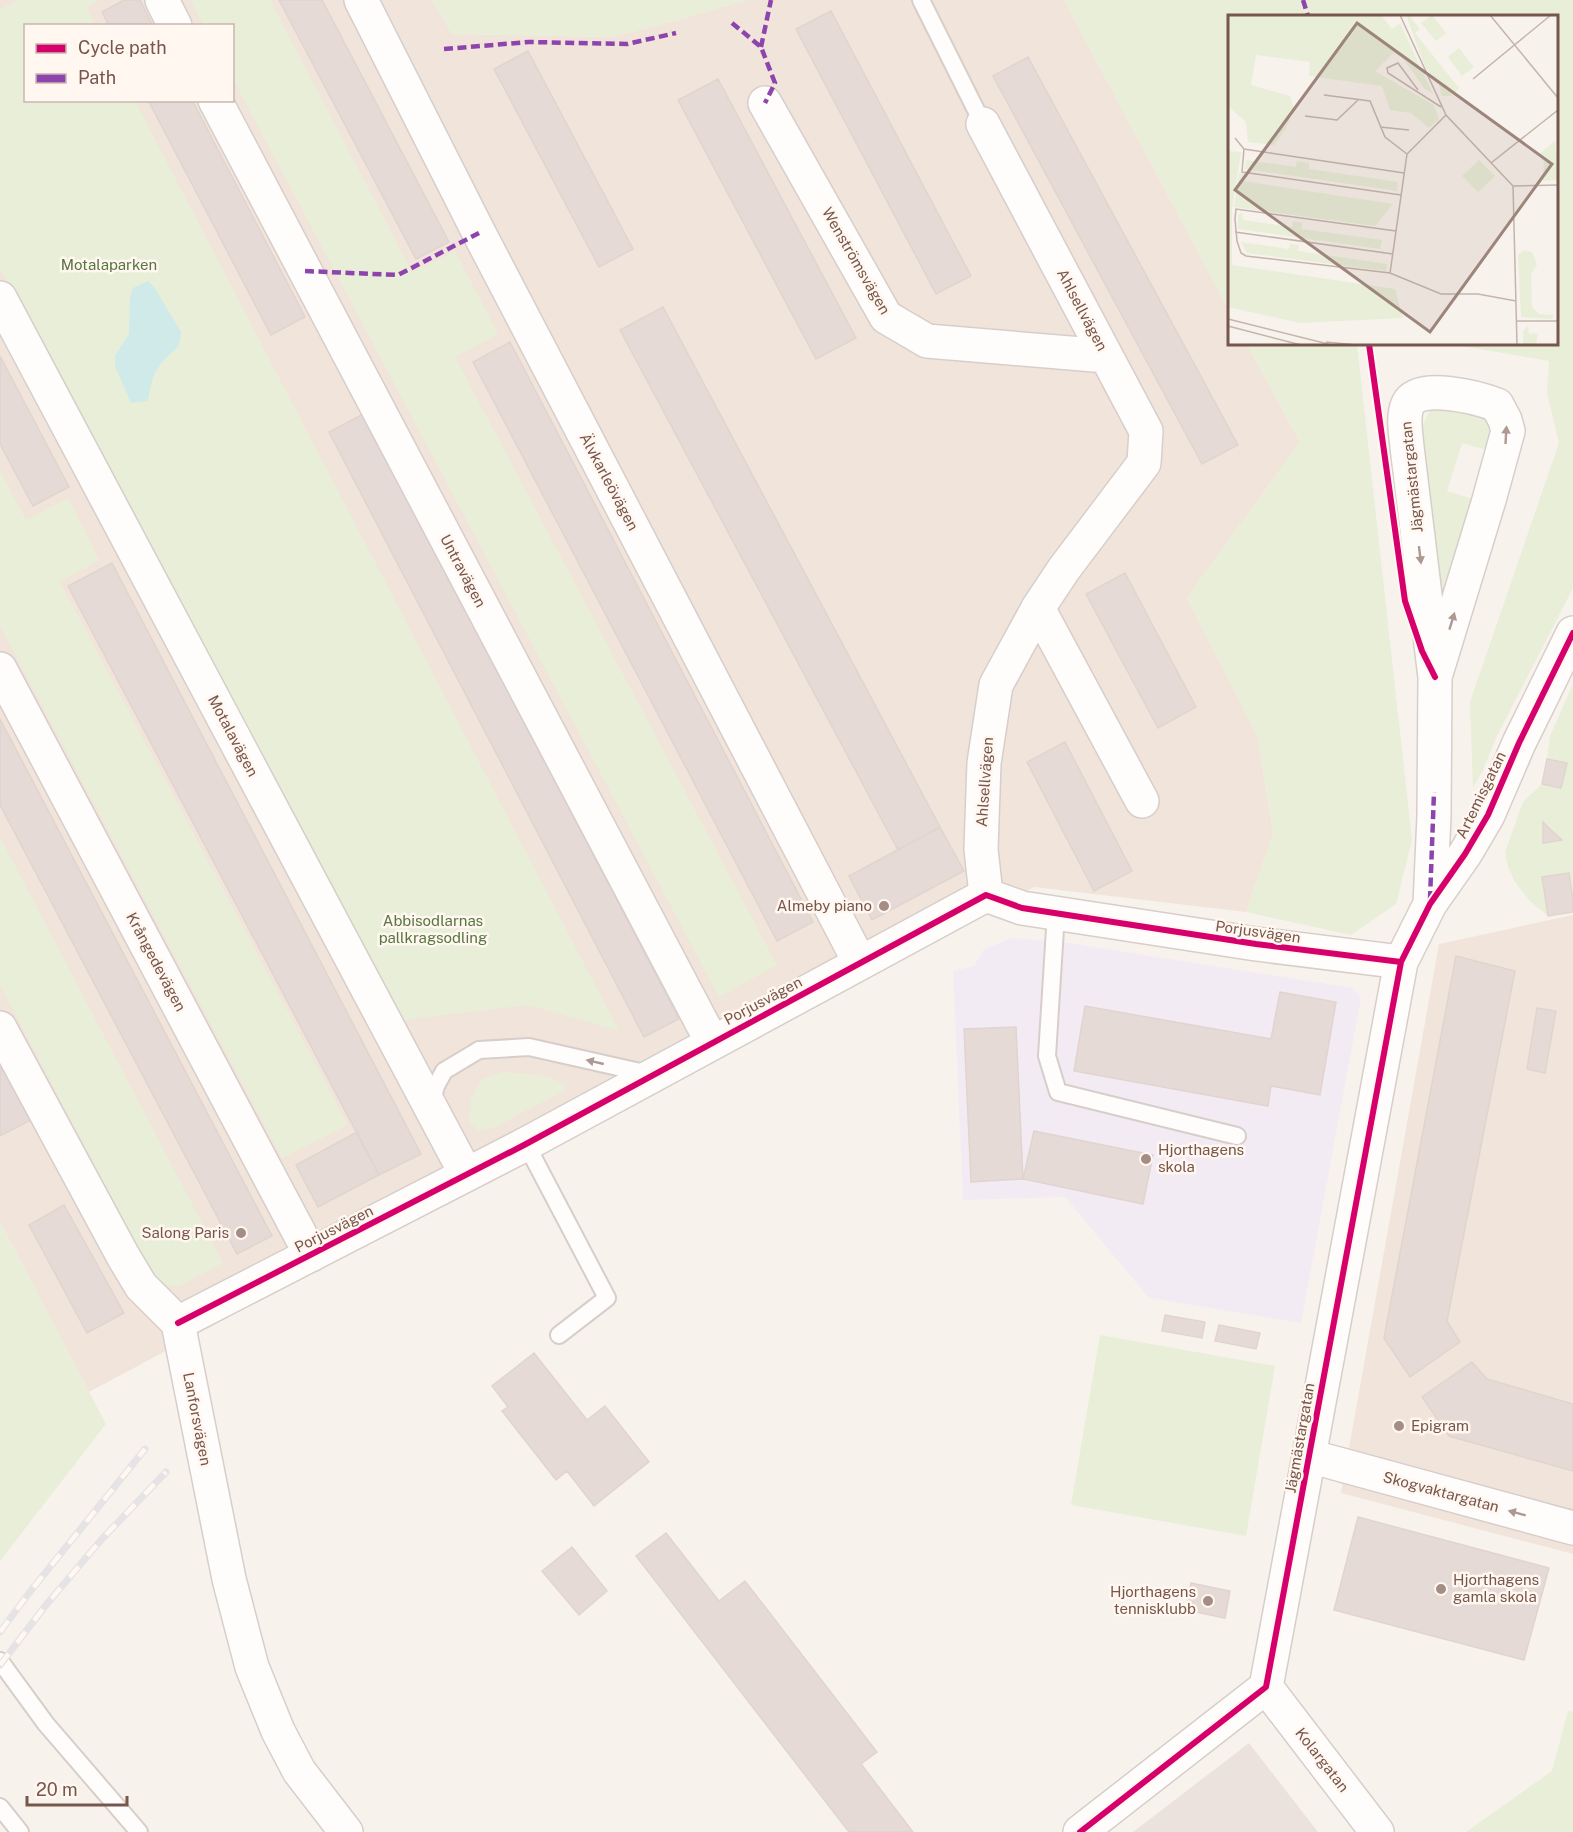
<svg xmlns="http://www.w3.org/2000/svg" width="1573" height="1832" font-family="'Public Sans',sans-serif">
<rect width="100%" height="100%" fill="#f8f2ed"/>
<path fill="#f1e4db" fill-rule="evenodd" d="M0 0H432L452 34 611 37 670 22 746 0H1064L1229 310 1230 344H1247L1300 442 1187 598 1258 737 1273 834 1246 912 1034 887 89 1392 0 1222ZM26 26H232V100H26Z
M1573 915V1554L1341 1493 1439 944Z"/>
<path fill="#ebe2de" d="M1249 1743 1318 1832H1133Z"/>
<path fill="#f3ebf4" d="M1012 938 1069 943 1353 988 1361 998 1301 1323 1149 1298 1065 1197 963 1200 953 971 974 966 984 949Z"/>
<path fill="#e8eed8" d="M19 0H100L86 8 96 25 26 26V100L135 101 619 1031 528 1005 402 1020 0 269V9Z
M190 0H270L412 272 455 251 498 334 455 357 777 965 719 997 233 79 232 26 204 25Z
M432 0H746L670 22 611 37 452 34Z
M1064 0H1573V588L1496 738 1483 770 1473 788 1470 702 1559 443 1547 393 1549 361 1450 344H1556V16H1230L1229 310Z
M1247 344H1357L1412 840 1396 904 1351 935 1246 912 1273 834 1258 737 1187 598 1300 442Z
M1448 405 1481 413 1490 428 1487 450 1462 443 1447 491 1473 499 1438 626 1417 436 1430 411Z
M0 471 26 520 68 498 99 560 60 582 348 1125 282 1158 0 626Z
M1573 684V900L1569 873 1542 877 1548 916 1530 901 1515 882 1508 867 1505 852 1523 802 1542 784 1561 788 1567 764 1547 759 1550 736Z
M0 837 223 1263 177 1287 157 1284 0 985Z
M503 1072C523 1074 548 1073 565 1085L563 1092 532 1107 496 1127 479 1131 469 1122 471 1099 482 1079Z
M0 1222 106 1424 0 1561Z
M1100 1335 1275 1366 1246 1536 1071 1505Z
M1568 1711 1573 1712V1832H1466L1552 1771Z"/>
<path fill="#cfeae8" d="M148 281 154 287 181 332 179 346C156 367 153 370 148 401L131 403 115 366V356L129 334 130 298 133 288Z"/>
<path fill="#e5dad5" stroke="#e1d4cf" stroke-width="1.5" d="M124 0H140L153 26H109L102 12Z
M279 0H322L449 242 416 259Z
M831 11 971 276 936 294 796 29Z
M528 51 633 249 599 267 494 69Z
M1028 57 1238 445 1202 464 993 76Z
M718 79 856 338 816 359 678 100Z
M148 100H192L305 317 271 335Z
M663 307 940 827 898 850 620 330Z
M510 342 813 922 777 941 473 362Z
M0 356 69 487 33 506 0 444Z
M363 414 679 1019 644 1037 329 432Z
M112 563 421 1154 379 1175 68 586Z
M1125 573 1196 707 1158 728 1086 594Z
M0 719 272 1236 237 1254 0 805Z
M1065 742 1132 871 1094 891 1027 762Z
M1547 759 1567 763 1561 788 1542 784Z
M1543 822 1552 831 1562 840 1543 843Z
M940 827 964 871 872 920 849 876Z
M1569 873 1573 900V912L1548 916 1542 877Z
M1456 956 1515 971 1447 1321 1460 1342 1410 1377 1384 1338Z
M1280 992 1336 1002 1320 1095 1271 1086 1268 1106 1074 1071 1085 1006 1271 1039Z
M1537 1008 1556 1011 1545 1073 1527 1069Z
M1016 1027 1023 1179 971 1182 964 1029Z
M0 1058 33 1119 0 1136Z
M1034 1131 1153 1155 1143 1204 1023 1179Z
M357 1132 379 1175 318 1207 296 1165Z
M64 1205 124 1313 87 1333 29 1225Z
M1165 1315 1205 1322 1202 1338 1162 1331Z
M1219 1325 1260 1333 1256 1349 1215 1341Z
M534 1353 587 1420 605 1406 649 1462 594 1506 567 1471 556 1480 502 1411 508 1407 492 1386Z
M1472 1362 1487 1379 1573 1404V1471L1449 1436 1422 1397Z
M1358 1517 1549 1568 1524 1660 1334 1610Z
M666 1533 719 1601 745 1581 877 1752 861 1764 913 1832H849L636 1556Z
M572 1547 607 1591 579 1615 542 1571Z
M1191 1583 1230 1591 1225 1618 1186 1610Z"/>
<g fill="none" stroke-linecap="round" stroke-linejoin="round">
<defs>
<path id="service" d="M921 0 983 124
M1056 913 1047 1056 1058 1092 1237 1136
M431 1105 436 1086 444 1071 479 1050 529 1047 649 1074
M526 1144 607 1298 559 1335
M0 1661 46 1724 139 1832
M0 1807 20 1832"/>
<path id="minor" d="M162 0 175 26
M361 0 479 233 860 963
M215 100 712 1042
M765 103 886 317 927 341 1106 356
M983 124 1146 431 1144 463 1064 569 1038 608 996 685 984 763 981 849 986 895
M0 298 466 1174
M1038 608 1142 801
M0 669 311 1255
M1430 904 1434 816 1435 677 1407 447C1406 434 1402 417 1408 404 1419 382 1479 398 1497 405L1505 420 1508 431 1489 500 1435 677
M0 1028 123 1256 141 1286 178 1323 229 1579 252 1667 278 1731 299 1771 346 1832
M178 1323 526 1144 986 895 1022 908 1256 944 1401 962
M1309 1456 1573 1528
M1377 1832 1266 1687 1401 962 1430 904 1465 854 1488 815 1519 743 1573 633"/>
<path id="tertiary" d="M1080 1832 1266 1687"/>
</defs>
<use href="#service" stroke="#d7ceca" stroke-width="20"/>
<use href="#minor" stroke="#d7ceca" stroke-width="36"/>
<use href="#tertiary" stroke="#d7ceca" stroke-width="36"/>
<use href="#service" stroke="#fefdfc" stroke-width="16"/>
<use href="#minor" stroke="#fefdfc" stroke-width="33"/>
<use href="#tertiary" stroke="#fefdfc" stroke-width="33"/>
<defs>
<path id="rail" d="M0 1632 29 1593 145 1449
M0 1665 46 1605 101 1540 166 1472"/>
</defs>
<use href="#rail" stroke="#e5e3e5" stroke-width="7"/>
<use href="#rail" stroke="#fff7f0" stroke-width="4.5" stroke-dasharray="14" stroke-linecap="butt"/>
<path stroke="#8e44ad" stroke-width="4.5" stroke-dasharray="9 4.5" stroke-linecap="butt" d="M1303 0 1308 16
M732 23 761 47 775 83 765 103
M761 47 771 0
M444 49 529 42 627 44 676 33
M305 271 398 275 479 233
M1430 900 1434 792"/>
<defs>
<path id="cycleway" d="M1369 344 1405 601 1422 651 1435 677
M178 1323 526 1144 986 895 1022 908 1256 944 1401 962
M1080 1832 1266 1687 1401 962 1430 904 1465 854 1488 815 1519 743 1573 633"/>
</defs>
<use href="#cycleway" stroke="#fff7f0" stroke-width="10"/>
<use href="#cycleway" stroke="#d6006c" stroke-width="6"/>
</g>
<defs><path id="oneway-solid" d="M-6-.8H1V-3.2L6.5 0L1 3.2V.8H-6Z" transform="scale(1.5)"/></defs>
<g fill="#ad9992">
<use href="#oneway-solid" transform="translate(1506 435) rotate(-87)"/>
<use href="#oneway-solid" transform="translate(1420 555) rotate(83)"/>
<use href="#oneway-solid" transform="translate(1452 621) rotate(-73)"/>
<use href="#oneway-solid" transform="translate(595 1062) rotate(-167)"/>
<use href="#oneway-solid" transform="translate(1517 1513) rotate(-165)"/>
</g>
<g fill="#a48d84" stroke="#fff7f0" stroke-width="2">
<circle cx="884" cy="906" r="6"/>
<circle cx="1146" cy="1159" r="6"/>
<circle cx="241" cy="1233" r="6"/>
<circle cx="1399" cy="1426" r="6"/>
<circle cx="1441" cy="1589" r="6"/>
<circle cx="1208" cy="1601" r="6"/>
</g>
<g text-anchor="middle" stroke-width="5" stroke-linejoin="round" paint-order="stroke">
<g font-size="15" fill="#77564c" stroke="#fff7f0">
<text transform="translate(856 261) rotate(60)" y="5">Wenströmsvägen</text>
<text transform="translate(1082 310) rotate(62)" y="5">Ahlsellvägen</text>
<text transform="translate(1412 477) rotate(-96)" y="5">Jägmästargatan</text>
<text transform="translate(609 482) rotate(62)" y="5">Älvkarleövägen</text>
<text transform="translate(463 571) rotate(62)" y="5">Untravägen</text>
<text transform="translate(233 736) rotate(62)" y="5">Motalavägen</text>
<text transform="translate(985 782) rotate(-86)" y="5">Ahlsellvägen</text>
<text transform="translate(1481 795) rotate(-64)" y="5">Artemisgatan</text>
<text transform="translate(1258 932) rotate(8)" y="5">Porjusvägen</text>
<text transform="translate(156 962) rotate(62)" y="5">Krångedevägen</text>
<text transform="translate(763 1001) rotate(-28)" y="5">Porjusvägen</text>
<text transform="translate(334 1229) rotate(-27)" y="5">Porjusvägen</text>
<text transform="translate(197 1419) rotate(79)" y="5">Lanforsvägen</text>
<text transform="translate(1300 1438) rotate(-80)" y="5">Jägmästargatan</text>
<text transform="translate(1441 1492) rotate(15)" y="5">Skogvaktargatan</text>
<text transform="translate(1322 1760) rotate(52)" y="5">Kolargatan</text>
</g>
<g font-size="15" fill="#587741" stroke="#fff7f0">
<text x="109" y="270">Motalaparken</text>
<text x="433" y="926">Abbisodlarnas<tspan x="433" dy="17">pallkragsodling</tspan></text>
</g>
<g font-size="15" fill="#77564c" stroke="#fff7f0" text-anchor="end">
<text x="872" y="911">Almeby piano</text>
<text x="1158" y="1155" text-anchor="start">Hjorthagens<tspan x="1158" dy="17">skola</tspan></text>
<text x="229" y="1238">Salong Paris</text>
<text x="1411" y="1431" text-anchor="start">Epigram</text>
<text x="1453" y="1585" text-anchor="start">Hjorthagens<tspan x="1453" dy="17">gamla skola</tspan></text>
<text x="1196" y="1597">Hjorthagens<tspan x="1196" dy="17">tennisklubb</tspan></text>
</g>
</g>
<g transform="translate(1228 15)">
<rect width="330" height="330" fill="#f8f2ed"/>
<path d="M0 0H153L164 14 172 8 205 79 196 73 175 43 165 38 147 56 206 90 211 104 201 113 183 98 162 95 154 71 81 61 82 47 28 40 23 70 62 81 66 93 58 113 46 130 20 127 18 107 0 91ZM181 0 192 14 187 18 231 73 226 78 221 76 224 81H214L211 70 198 54 179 3ZM204 0 218 18 208 26 193 8ZM231 33 246 52 234 61 220 42ZM327 126 330 165 315 166 316 147 310 140ZM0 136 13 137 4 194V250L167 274 175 303 72 308 0 292ZM18 145 68 152 69 146 81 148V154L170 167 169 176 17 154ZM251 145 267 161 250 177 234 161ZM11 158 16 159 15 166 165 189 147 211 6 192ZM14 198 15 205 64 212 65 206 74 208V214L154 225 152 234 10 214V200ZM13 227 61 234 62 229 71 230 70 236 159 249 158 256 19 238ZM296 235 304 237 309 250 303 259 304 292 311 299 326 300 323 304 293 302 290 240ZM300 311 301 319 310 318 308 330H295V316Z" fill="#e8eed8"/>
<path fill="none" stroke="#c4b4ad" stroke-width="1.5" d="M172 0 218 100 285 171 289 330M262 0 330 83M245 64 323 0M190 75 170 48 159 53 160 58 213 92M96 80 142 86 157 122 179 139M77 101 109 105 130 85M152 112 181 115M7 123 16 134 176 158M16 134 14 157 173 180M263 148 330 95M285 171 330 170M168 216 8 194 7 204 9 226 13 238 18 241 162 258 213 279H250L288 286M7 217 165 239M162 258 179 139 218 100M0 304 104 330M289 306H330M0 311 73 330M98 327 129 330"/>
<path fill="#9d857c" fill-opacity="0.15" stroke="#9d857c" stroke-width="3" d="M129 8 324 149 202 317 7 175Z"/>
<rect width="330" height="330" fill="none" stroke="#77564c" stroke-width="3"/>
</g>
<rect x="24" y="24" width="210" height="78" fill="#fff7f0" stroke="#c9b7ae" stroke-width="1.5"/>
<rect x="36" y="44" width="30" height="9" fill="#d6006c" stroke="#c9b7ae" stroke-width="1.5"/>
<text x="78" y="54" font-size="18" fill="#77564c">Cycle path</text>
<rect x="36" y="74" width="30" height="9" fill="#8e44ad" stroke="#c9b7ae" stroke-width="1.5"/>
<text x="78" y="84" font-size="18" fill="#77564c">Path</text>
<path d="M27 1796v9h100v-9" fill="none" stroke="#77564c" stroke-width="3"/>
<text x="36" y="1796" font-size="18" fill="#77564c" stroke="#fff7f0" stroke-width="4.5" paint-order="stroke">20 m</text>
</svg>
